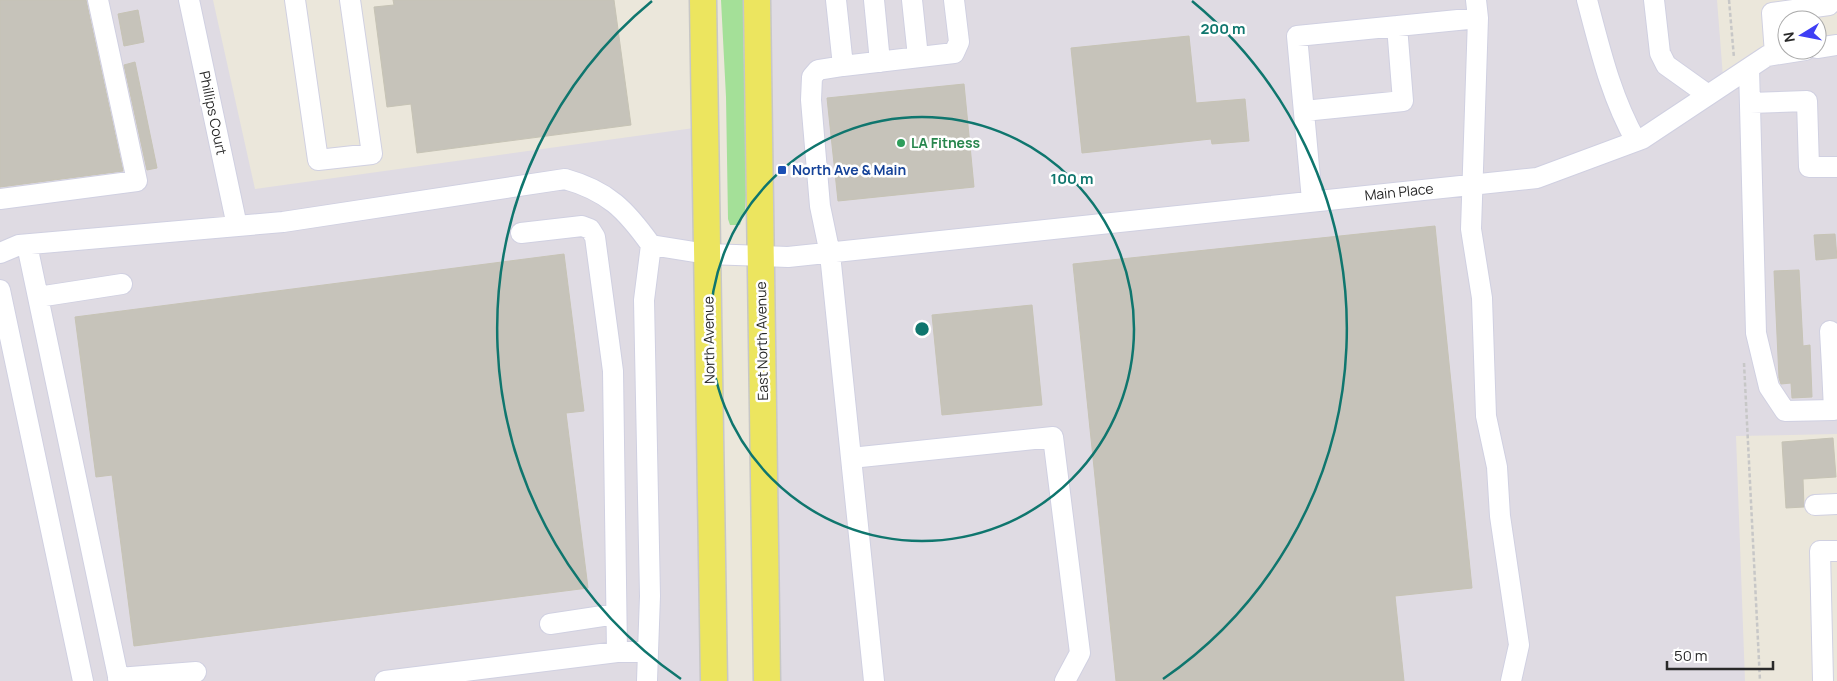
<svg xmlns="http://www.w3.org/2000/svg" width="1837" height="681" font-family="Manrope,sans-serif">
<rect width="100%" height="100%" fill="#ebe7db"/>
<path fill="#dfdbe3" d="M0 0H213L255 189 694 128 703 681H0Z
M767 0H1717L1724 90 1769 63 1837 53V434L1736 436 1745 681H779L774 222Z"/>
<path fill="#a4e098" d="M721 0H743L746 196 745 210 740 225H730L728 219 726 97Z"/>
<path fill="#c6c3ba" stroke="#c6c3b5" d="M0 0H86L123 171 0 187Z
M393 0H614L631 125 417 153 411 104 387 107 374 7 394 5Z
M138 10 144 42 124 46 118 14Z
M1189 36 1196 103 1245 99 1249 141 1212 144 1211 139 1082 153 1071 48Z
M135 62 157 168 147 170 124 65Z
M964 84 974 187 838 201 827 98Z
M1435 226 1472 588 1395 596 1404 681H1116L1073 264Z
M1835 234 1837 258 1816 260 1814 235Z
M564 254 584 411 566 413 588 588 134 646 112 475 96 477 75 317Z
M1799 270 1803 346 1810 345 1812 397 1792 398 1791 383 1781 384 1779 378 1774 271Z
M1032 305 1042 405 942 415 932 315Z
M1833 438 1836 477 1803 479 1804 507 1786 508 1782 442Z"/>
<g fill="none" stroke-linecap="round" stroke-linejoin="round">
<defs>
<path id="minor" d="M189 0 237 226
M295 0 318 160 372 154 350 0
M836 0 843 66 818 70 812 77 811 100 820 206 830 254 874 681
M874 0 880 62
M912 0 918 57
M1476 0 1478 18 1471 229 1482 298 1486 416 1497 467 1500 516 1519 645 1511 681
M1587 0C1600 49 1611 97 1636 141
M1654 0 1660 53 1666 65 1708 95
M1817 48 1837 45
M1775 54 1772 13 1829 5
M843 66 954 53 959 42 954 0
M1749 68 1756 333 1769 387 1785 411 1834 410 1832 367H1837
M1750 103 1807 101 1809 167H1837
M1304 111 1403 101 1397 26
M0 199 137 181 98 0
M1312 200 1297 36 1478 18
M521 233 582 226 590 229 595 237 613 371 617 652
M27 245 119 681
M0 253 19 245 283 222 565 179C608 191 626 210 651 245L707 254 788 257 1537 178 1642 139 1767 56 1805 50
M0 290 83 681
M38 297 122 284
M1830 331 1832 367
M851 458 1053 437 1080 653 1065 681
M1815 505 1837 504
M550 624 616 614
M648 652 650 596 644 300 651 245
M118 678 196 672
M385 681 617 652H648L647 681
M1823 681 1820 551H1837"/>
<path id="major" d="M703 0 714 681
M757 0 767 681"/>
</defs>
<use href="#minor" stroke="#d0d0e1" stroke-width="22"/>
<use href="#major" stroke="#c7c7c7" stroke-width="29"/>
<path stroke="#c7c7c7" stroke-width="2.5" stroke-dasharray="4 2.5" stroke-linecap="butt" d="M1729 0 1734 58
M1744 363 1760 681"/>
<use href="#minor" stroke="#fff" stroke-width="20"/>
<use href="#major" stroke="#ece55f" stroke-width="26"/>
</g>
<g fill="none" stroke="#0f766e" stroke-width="2.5">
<circle cx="922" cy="329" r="212"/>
<path d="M681 679A425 425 0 0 1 652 1M1192 1A425 425 0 0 1 1163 679"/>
</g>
<circle fill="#2e9e5b" stroke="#fff" stroke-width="2" cx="901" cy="143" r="5"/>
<rect fill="#1a4fb4" stroke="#fff" stroke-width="2" x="777" y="165" width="10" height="10" rx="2.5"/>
<g text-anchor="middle" stroke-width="5" stroke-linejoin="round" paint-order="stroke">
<g font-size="14" fill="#292929" stroke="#fff">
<text transform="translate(213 113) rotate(78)" y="5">Phillips Court</text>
<text transform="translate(1399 192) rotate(-6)" y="5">Main Place</text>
<text transform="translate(709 340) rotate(-91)" y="5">North Avenue</text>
<text transform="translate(762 341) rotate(-91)" y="5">East North Avenue</text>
</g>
<g font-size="14" font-weight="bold" fill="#27864d" stroke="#fff" text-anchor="start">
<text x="911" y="148">LA Fitness</text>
</g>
<g font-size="14" font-weight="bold" fill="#164399" stroke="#fff" text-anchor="start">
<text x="792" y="175">North Ave &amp; Main</text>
</g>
</g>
<circle cx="922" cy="329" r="8" fill="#0f766e" stroke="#fff" stroke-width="2.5"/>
<g font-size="15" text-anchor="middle" font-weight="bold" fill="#0f766e" stroke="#fff" stroke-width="5" stroke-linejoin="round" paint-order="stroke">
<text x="1223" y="34">200 m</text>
<text x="1072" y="184">100 m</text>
</g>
<g transform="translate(1802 35) rotate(260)"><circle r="24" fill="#ffffff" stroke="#a9a9a9"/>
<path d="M0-4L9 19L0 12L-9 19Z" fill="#3f3ff4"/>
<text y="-8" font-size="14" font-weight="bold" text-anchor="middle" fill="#292929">N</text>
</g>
<path d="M1667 661v8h106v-8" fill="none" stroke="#292929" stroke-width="2.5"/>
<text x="1674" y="661" font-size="15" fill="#292929" stroke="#ffffff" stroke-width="4" paint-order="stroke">50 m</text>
</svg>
